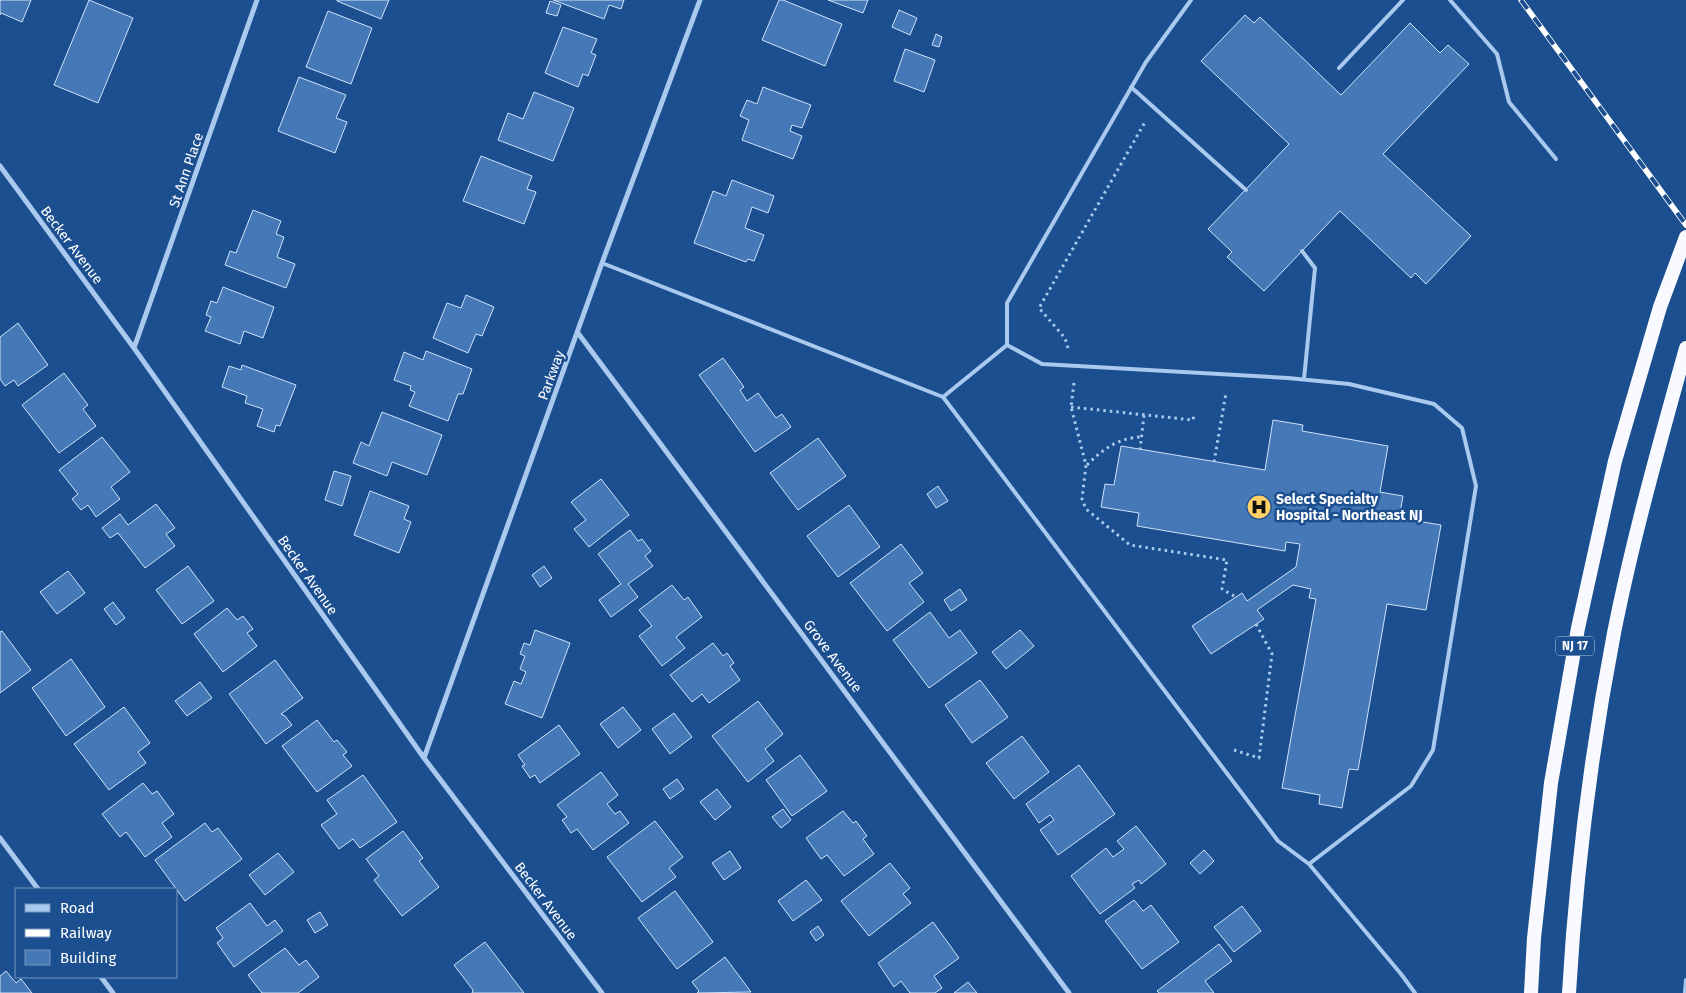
<svg xmlns="http://www.w3.org/2000/svg" width="1686" height="993" font-family="'Fira Sans',sans-serif">
<rect width="100%" height="100%" fill="#1b4f8f"/>
<path fill="#4478b7" stroke="#cfe3fa" d="M0 0H31L22 22 1 13 0 15Z
M89 0 133 18 98 103 54 85Z
M337 0H389L381 19 337 1Z
M553 0H624L621 9 609 5 604 19Z
M779 0H783L842 24 825 66 762 40Z
M828 0H868L863 13Z
M550 1 561 5 557 16 546 13Z
M899 10 917 18 910 35 892 27Z
M328 11 372 28 351 84 306 67Z
M1245 15 1254 23 1260 17 1341 95 1410 23 1440 53 1448 45 1469 64 1383 154 1471 236 1426 284 1415 273 1411 278 1340 211 1264 291 1227 257 1232 252 1208 229 1289 144 1201 61Z
M563 27 597 39 591 53 596 55 588 76 583 74 578 87 545 73Z
M936 34 942 37 939 47 932 45Z
M905 49 935 60 924 92 894 81Z
M299 77 346 95 336 118 347 122 335 153 278 131Z
M763 87 811 105 802 128 792 125 790 131 802 136 793 159 742 140 749 120 740 116 747 100 757 104Z
M534 92 574 108 553 161 498 140 508 113 523 119Z
M481 156 532 176 527 189 536 192 524 224 463 201Z
M732 180 774 196 768 213 752 207 745 228 764 235 754 261 748 259 746 262 694 243 713 191 726 196Z
M253 210 281 221 276 234 284 237 277 257 295 264 286 288 225 265 230 251 236 253Z
M223 287 274 307 263 338 244 331 240 344 205 331 211 317 206 315 211 301 217 303Z
M466 295 494 307 482 336 476 334 468 353 433 338 447 303 461 308Z
M18 323 48 365 18 386 14 380 5 386 0 379V337Z
M426 351 472 369 463 394H458L448 421 409 406 415 392 410 390 411 386 394 380 404 352 423 360Z
M723 358 744 387 740 390 747 401 758 393 776 418 782 414 791 427 755 452 699 375Z
M242 365 296 385 280 426 276 425 274 432 257 426 263 409 245 403 247 396 222 387 229 366 241 370Z
M64 373 88 405 83 409 96 426 59 453 22 405Z
M382 412 442 435 427 475 392 462 387 476 353 463 361 442 369 446Z
M1273 420 1303 425 1302 431 1388 446 1380 492 1403 496 1399 518 1441 525 1426 610 1387 604 1358 770 1349 769 1342 808 1319 804 1320 795 1282 788 1316 599 1309 598 1311 589 1293 585 1257 610 1264 619 1211 654 1192 626 1242 593 1247 601 1296 567 1300 544 1286 542 1285 551 1137 526 1139 513 1101 507 1105 484 1114 485 1121 446 1265 470Z
M102 437 130 472 111 487 120 499 96 517 88 505 81 510 72 499 78 494 59 470Z
M818 438 846 476 798 510 770 473Z
M334 471 351 476 342 506 325 500Z
M601 479 629 515 589 547 574 529 586 520 571 502Z
M938 486 948 501 936 508 927 494Z
M370 491 409 506 404 519 411 522 399 553 354 535Z
M156 504 175 528 166 534 175 546 145 568 118 533 110 538 102 528 120 514 128 525Z
M849 505 880 547 838 577 807 536Z
M630 530 638 541 642 539 651 551 645 556 653 566 628 584 638 597 611 617 599 600 621 584 598 554Z
M901 544 923 573 909 583 924 602 887 631 850 583Z
M188 566 214 601 182 624 156 590Z
M544 566 552 578 540 587 532 575Z
M68 571 85 593 57 614 40 592Z
M672 585 684 600 688 597 702 617 676 637 685 648 662 666 639 636 652 626 639 610Z
M960 589 967 600 951 611 944 600Z
M113 602 125 618 116 625 104 609Z
M227 608 237 620 243 616 253 629 247 633 257 646 223 672 194 634Z
M930 612 949 638 960 630 977 653 929 688 893 640Z
M535 630 570 643 542 718 505 704 514 681 521 684 526 672 520 669 525 656 520 654 524 643 530 645Z
M1020 630 1034 646 1006 669 992 652Z
M2 631 31 670 0 693V632Z
M713 643 723 656 727 653 734 663 730 666 740 680 709 703 702 694 692 702 670 675Z
M71 659 105 707 66 736 32 688Z
M275 660 303 698 281 714 285 716 292 725 266 744 229 694Z
M980 680 1008 717 972 743 945 705Z
M200 682 212 698 187 716 175 701Z
M758 701 783 734 765 749 774 761 748 782 712 736Z
M124 707 150 743 138 752 146 763 109 790 74 744Z
M623 707 641 730 618 748 600 724Z
M674 713 692 737 670 754 652 729Z
M317 720 334 742 337 740 347 752 343 755 352 766 317 792 282 746Z
M559 725 580 754 540 783 535 775 530 778 522 766 525 765 518 755Z
M1022 736 1049 772 1014 799 986 763Z
M800 755 827 791 792 816 766 780Z
M1079 765 1115 814 1058 855 1040 830 1054 820 1050 815 1039 823 1026 804Z
M601 772 618 795 607 804 615 814 620 811 629 823 593 850 577 829 571 833 562 820 567 817 557 805Z
M363 775 397 822 360 848 353 839 339 849 321 825 337 814 327 800Z
M677 779 684 789 670 799 663 789Z
M143 783 152 794 157 791 174 814 162 823 172 837 145 857 126 832 120 837 102 814Z
M717 789 731 807 715 820 700 802Z
M783 809 791 820 781 828 772 817Z
M843 811 853 823 856 821 867 836 863 839 874 854 844 876 827 855 821 859 806 838Z
M655 821 683 857 669 868 676 877 642 902 607 857Z
M205 823 212 832 218 828 242 859 185 901 155 860Z
M1136 826 1166 864 1141 884 1139 880 1132 884 1135 888 1100 914 1071 876 1106 848 1113 857 1124 849 1117 841Z
M403 831 423 858 419 861 439 887 402 916 374 880 379 876 366 859Z
M1204 850 1214 861 1200 874 1190 863Z
M730 851 741 868 724 880 712 863Z
M278 853 294 872 265 895 249 875Z
M890 863 910 888 903 894 911 903 869 936 841 901Z
M806 880 822 900 793 921 778 901Z
M675 891 713 942 677 969 638 918Z
M1134 900 1143 911 1151 905 1179 942 1142 969 1105 921Z
M250 903 267 926 275 920 283 931 234 967 217 943 223 938 216 928Z
M1242 906 1261 931 1234 952 1214 927Z
M320 912 328 925 315 933 307 920Z
M933 922 959 958 934 976 942 988 935 993H910L901 981 894 987 878 963Z
M818 926 824 935 816 941 810 932Z
M485 942 524 993H472L473 990 454 965Z
M1219 944 1232 961 1205 981 1214 993H1159L1157 991Z
M285 948 299 965 306 960 319 977 298 993H262L248 975Z
M725 957 751 992 697 993 699 991 692 982Z
M6 971 16 983 21 979 32 993H0V976Z
M968 982 977 993H954Z"/>
<g fill="none" stroke-linecap="round" stroke-linejoin="round">
<path stroke="#a9c9ee" stroke-width="3" stroke-dasharray="2.5 4" stroke-linecap="butt" d="M1068 348 1065 338 1039 308 1145 122
M1074 383 1071 407 1086 465 1082 499 1086 509 1130 545 1227 560 1222 589 1236 597
M1071 407 1193 420 1194 415
M1140 450 1144 415
M1214 462 1226 393
M1087 465C1103 449 1118 438 1141 437
M1234 750 1259 758 1272 654 1256 624"/>
<path stroke="#a9c9ee" stroke-width="4" d="M1450 0 1497 54 1509 102 1556 159
M1339 68 1403 0
M1131 87 1246 190
M1302 251 1315 268 1304 379
M602 263 943 397 1007 345V303L1146 62 1191 0
M1007 345 1042 364 1288 378 1349 384 1434 404 1462 428 1476 486 1433 750 1411 786 1309 864
M943 397 1278 841 1309 864 1401 974 1415 993
M1685 993 1686 980"/>
<path stroke="#a9c9ee" stroke-width="5" d="M0 166 134 348 424 758 602 993
M578 333 1069 993
M134 348 257 0
M424 758 602 263 700 0
M0 838 38 889
M101 977 113 993"/>
<path stroke="#f8faff" stroke-width="14" d="M1531 993 1534 938 1551 783 1578 628 1615 461 1660 307 1686 237
M1569 993C1576 873 1591 752 1614 633 1633 537 1660 442 1686 348"/>
<defs>
<path id="rail" d="M1521 0 1686 225"/>
</defs>
<use href="#rail" stroke="#fff" stroke-width="5.5"/>
<use href="#rail" stroke="#1b4f8f" stroke-width="4" stroke-dasharray="11" stroke-linecap="butt"/>
</g>
<defs>
<symbol id="hospital-disc" viewBox="-11 -11 22 22"><circle r="9.5" fill="#ffd166" stroke="#1b4f8f"/><path d="M-5-5h3v3.5h4V-5h3V5h-3V1.5h-4V5h-3Z" fill="#111"/></symbol>
</defs>
<g fill-rule="evenodd">
<use href="#hospital-disc" x="1245" y="493" width="28" height="28"/>
</g>
<g text-anchor="middle" stroke-width="5" stroke-linejoin="round" paint-order="stroke">
<rect fill="#1b4f8f" stroke="#bbcadd" stroke-width="1" x="1556" y="636.5" width="38" height="19" rx="4"/>
<g font-size="12" font-weight="bold" fill="#fff">
<text x="1575" y="650">NJ 17</text>
</g>
<g font-size="14" fill="#fff" stroke="#1b4f8f">
<text transform="translate(186 170) rotate(-71)" y="5">St Ann Place</text>
<text transform="translate(72 245) rotate(53)" y="5">Becker Avenue</text>
<text transform="translate(551 375) rotate(-70)" y="5">Parkway</text>
<text transform="translate(308 575) rotate(55)" y="5">Becker Avenue</text>
<text transform="translate(833 656) rotate(53)" y="5">Grove Avenue</text>
<text transform="translate(546 901) rotate(53)" y="5">Becker Avenue</text>
</g>
<g font-size="14" font-weight="bold" fill="#fff" stroke="#1b4f8f" text-anchor="start">
<text x="1276" y="504">Select Specialty<tspan x="1276" dy="16">Hospital - Northeast NJ</tspan></text>
</g>
</g>
<rect x="15" y="888" width="162" height="90" fill="#1b4f8f" stroke="#7695bc"/>
<rect x="25" y="904" width="25" height="8" fill="#a9c9ee" stroke="#7695bc"/>
<text x="60" y="913" font-size="15" fill="#ffffff">Road</text>
<rect x="25" y="929" width="25" height="8" fill="#ffffff" stroke="#7695bc"/>
<text x="60" y="938" font-size="15" fill="#ffffff">Railway</text>
<rect x="25" y="950" width="25" height="15" fill="#4478b7" stroke="#7695bc"/>
<text x="60" y="963" font-size="15" fill="#ffffff">Building</text>
</svg>
